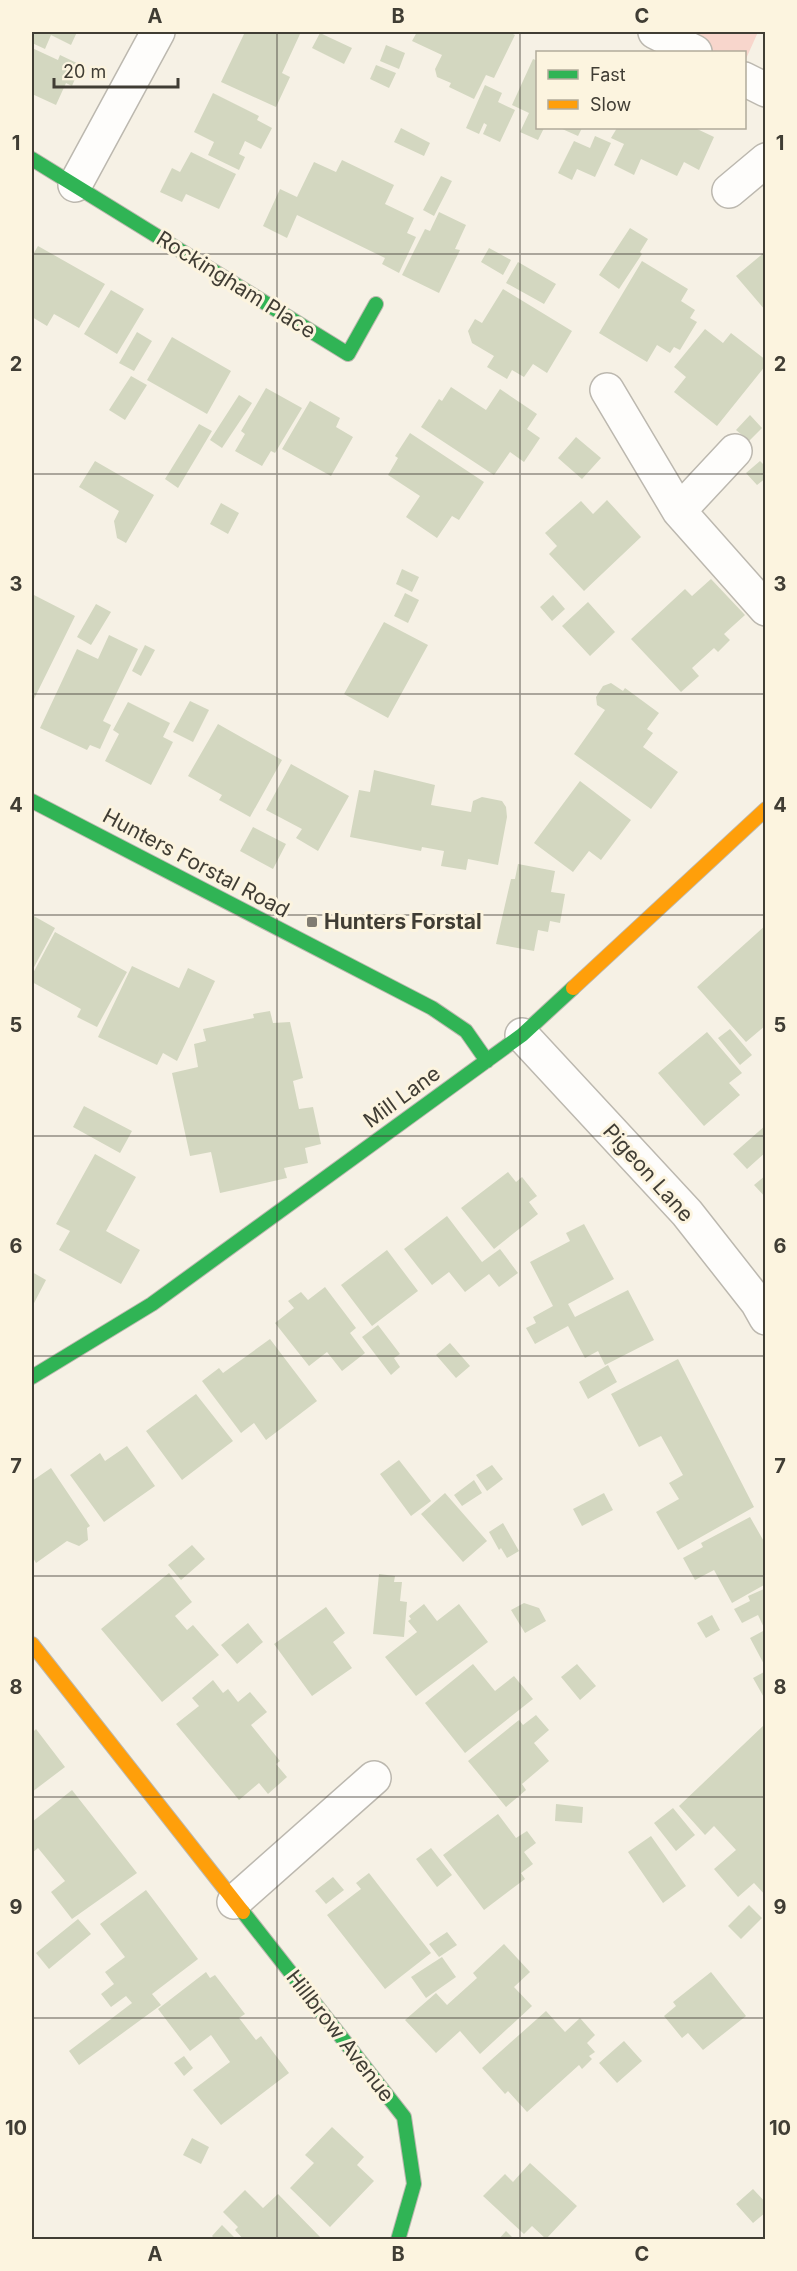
<svg xmlns="http://www.w3.org/2000/svg" width="797" height="2271" font-family="Inter,sans-serif">
<rect width="100%" height="100%" fill="#f6f1e5"/>
<path fill="#f8d6cc" d="M654 32H758L745 61 744 52H694Z"/>
<path fill="#d3d7c0" d="M32 32H77L71 45 51 35 45 49 32 43Z
M245 32H295L300 34 282 73 290 77 276 107 221 82Z
M417 32H509L515 35 494 78 486 75 474 99 449 87 451 83 437 77 435 69 442 55 412 41Z
M320 33 352 48 344 64 312 48Z
M386 45 405 53 399 69 380 61Z
M32 48 58 60 60 55 81 65 72 86 66 83 56 105 32 94Z
M533 59 538 61V128H544L538 140 520 132 529 113 512 105Z
M376 65 396 73 389 88 370 79Z
M485 85 502 93 498 102 515 110 500 142 483 134 487 125 484 123 479 134 466 128Z
M213 93 259 116 257 120 272 128 261 149 245 141 239 154 245 157 239 170 208 155 214 142 194 132Z
M401 128 430 143 424 156 394 142Z
M560 128H582L578 136Z
M617 128H695L714 137 699 170 684 162 677 176 641 159 634 175 614 165 624 144 611 138Z
M595 136 611 143 595 177 577 169 572 180 558 173 574 141 590 148Z
M191 152 236 174 219 209 186 194 182 202 160 192 172 168 180 172Z
M342 160 394 185 385 204 414 218 407 233 416 237 399 273 382 264 385 258 297 215 287 238 263 226 280 189 297 197 314 162 336 172Z
M441 176 452 181 434 216 423 210Z
M439 212 466 225 455 249 460 250 439 293 402 275 425 229 430 231Z
M630 228 648 239 640 252 642 254 619 289 599 275Z
M38 246 105 284 79 328 54 314 47 326 32 317V256Z
M489 248 511 260 503 275 481 262Z
M766 251V311L736 276Z
M642 261 688 289 681 301 695 310 690 318 697 322 680 350 674 347 670 353 657 345 647 362 599 333Z
M518 262 556 284 544 304 506 283Z
M503 289 572 331 547 373 533 364 524 377 512 370 507 379 487 367 494 356 472 343 468 331 475 319 482 323Z
M111 290 144 309 117 354 84 334Z
M705 329 723 343 731 333 766 360V365L717 426 674 392 686 377 674 367Z
M137 332 152 341 134 371 119 363Z
M172 337 231 371 207 414 147 380Z
M131 376 147 385 125 420 109 410Z
M451 387 486 410 500 389 537 414 527 429 540 438 524 462 510 452 494 475 421 427 439 399 442 401Z
M266 388 302 408 275 453 271 451 262 466 235 451 245 434 241 431Z
M239 395 252 403 222 448 210 440Z
M310 401 340 418 336 427 353 437 331 476 282 449Z
M750 415 762 428 749 441 736 430Z
M199 424 212 431 178 488 165 479Z
M410 433 484 482 459 520 452 516 437 538 406 517 420 496 388 475 398 458 395 456Z
M576 437 601 458 582 479 558 458Z
M95 461 154 495 126 543 117 538 114 521 119 511 79 487Z
M760 461 766 467V478L757 485 746 473Z
M607 500 641 537 584 591 549 554 557 546 545 533 581 501 593 514Z
M221 503 239 513 228 534 210 524Z
M402 569 419 577 412 592 396 584Z
M711 579 745 615 724 634 730 640 718 652 714 648 692 668 699 676 681 692 631 639 685 589 692 596Z
M405 593 419 600 408 623 394 616Z
M32 594 75 616 32 703Z
M553 595 565 609 552 621 540 607Z
M588 602 615 632 590 656 562 626Z
M96 604 111 612 91 645 77 637Z
M384 622 428 645 388 718 344 694Z
M109 635 138 649 103 721 111 725 100 749 90 745 87 750 40 728 77 649 98 659Z
M145 645 155 650 141 676 132 671Z
M611 683 623 691 625 688 659 713 647 729 653 733 643 747 678 772 651 809 574 754 605 710 597 705 596 697 603 686Z
M190 701 209 710 193 742 173 732Z
M128 702 170 723 163 737 173 742 151 785 105 761 119 734 113 730Z
M218 724 282 760 250 817 219 800 222 795 188 776Z
M291 764 349 796 318 851 296 838 302 829 266 810Z
M374 770 435 785 431 805 471 812 473 801 482 797 502 801 506 807 507 817 498 865 468 859 466 870 441 866 444 851 422 847 421 851 350 837 359 790 370 792Z
M580 781 631 820 601 860 589 851 573 872 534 843Z
M253 827 286 844 273 869 240 851Z
M518 864 555 871 551 892 565 894 560 923 550 921 548 932 538 930 534 951 496 944 511 879H515Z
M32 915 55 928 32 971Z
M766 925V1025L746 1042 697 987Z
M55 932 127 972 97 1027 77 1017 81 1009 32 982V975Z
M132 966 179 988 188 968 215 981 177 1061 163 1053 157 1065 98 1037Z
M270 1011 273 1023 290 1022 303 1078 293 1081 299 1109 313 1107 321 1144 305 1148 308 1163 284 1168 287 1178 220 1193 211 1152 190 1156 172 1073 198 1067 194 1044 206 1041 203 1029 254 1018 253 1014Z
M730 1029 752 1055 740 1065 718 1038Z
M707 1032 742 1073 729 1083 740 1095 704 1126 658 1073Z
M84 1106 132 1131 120 1153 73 1127Z
M766 1125V1152L747 1169 733 1154Z
M95 1154 136 1177 106 1231 140 1250 121 1284 59 1250 70 1231 56 1224Z
M508 1172 516 1182 522 1177 537 1196 529 1202 538 1214 494 1249 461 1208Z
M766 1175V1198L754 1185Z
M447 1216 482 1262 500 1249 518 1273 499 1287 489 1274 465 1292 449 1272 432 1285 404 1249Z
M584 1224 614 1279 568 1304 575 1317 628 1290 654 1340 605 1365 598 1351 585 1358 568 1326 535 1344 526 1328 536 1323 533 1317 553 1306 530 1262 570 1241 566 1233Z
M387 1250 418 1291 372 1326 341 1285Z
M32 1272 46 1280 32 1307Z
M325 1287 356 1328 350 1333 365 1353 342 1371 327 1352 309 1366 275 1323 294 1308 288 1301 301 1292 308 1300Z
M378 1325 400 1354 394 1358 400 1367 391 1375 362 1337Z
M270 1339 317 1401 266 1440 254 1423 241 1433 202 1381 219 1368 223 1373Z
M450 1343 470 1366 456 1378 436 1355Z
M678 1359 754 1507 678 1550 656 1512 679 1499 669 1483 683 1475 661 1436 639 1447 611 1394Z
M608 1365 617 1382 588 1399 579 1382Z
M196 1394 233 1441 182 1480 146 1431Z
M127 1446 155 1486 104 1522 70 1475 100 1453 105 1461Z
M399 1460 431 1501 411 1516 380 1474Z
M492 1465 503 1479 487 1491 476 1475Z
M51 1468 90 1526 87 1528 88 1540 79 1546 67 1541 36 1563 32 1556V1481Z
M474 1480 482 1493 462 1506 454 1495Z
M445 1493 487 1541 463 1562 421 1514Z
M604 1493 613 1510 582 1526 573 1509Z
M750 1517 766 1545V1584L732 1603 714 1570 695 1580 683 1558 703 1547 701 1543Z
M503 1523 519 1551 507 1558 501 1548 499 1550 489 1532Z
M192 1545 205 1559 181 1580 168 1565Z
M169 1573 192 1602 175 1616 187 1630 193 1625 219 1655 162 1702 101 1629Z
M379 1574 395 1576 394 1582H402L400 1601 407 1602 404 1637 373 1634Z
M766 1588V1668L750 1638 765 1630 758 1615 742 1623 734 1609 750 1601 748 1596Z
M524 1603 539 1608 546 1621 525 1633 511 1610Z
M424 1604 437 1621 459 1604 488 1642 416 1696 385 1657 417 1632 408 1621 411 1619 409 1616Z
M326 1607 345 1633 333 1642 352 1668 312 1696 274 1644Z
M712 1615 720 1630 706 1638 697 1623Z
M248 1623 263 1642 237 1664 221 1645Z
M473 1664 495 1691 514 1676 533 1699 465 1753 425 1703Z
M577 1664 596 1686 580 1700 561 1677Z
M766 1671V1701L753 1678Z
M213 1680 223 1693 228 1689 238 1702 250 1692 267 1712 251 1725 280 1761 276 1764 287 1777 268 1794 259 1783 239 1800 176 1724 199 1706 192 1698Z
M536 1715 549 1730 534 1743 549 1761 522 1784 526 1790 506 1807 468 1761 519 1720 523 1725Z
M766 1723V1896L754 1883 738 1897 714 1869 736 1850 714 1826 705 1835 679 1806Z
M36 1729 65 1767 32 1792V1733Z
M72 1790 137 1873 72 1919 51 1892 65 1881 38 1848 32 1853V1822Z
M556 1804 583 1807 582 1823 555 1821Z
M673 1808 695 1835 676 1851 654 1823Z
M498 1814 516 1838 527 1831 536 1843 524 1852 533 1864 521 1873 525 1879 484 1910 443 1855Z
M651 1836 686 1886 663 1903 628 1852Z
M431 1848 452 1875 437 1887 416 1859Z
M369 1873 431 1953 385 1989 327 1915 361 1889 356 1883Z
M333 1877 344 1890 326 1904 315 1891Z
M146 1890 198 1959 152 1994 161 2005 79 2065 69 2051 132 2003 126 1996 111 2007 101 1994 114 1984 105 1972 125 1957 100 1924Z
M749 1905 762 1918 741 1939 728 1926Z
M78 1919 91 1934 49 1969 36 1953Z
M447 1932 457 1945 439 1957 429 1944Z
M504 1944 530 1972 514 1987 532 2006 480 2054 460 2031 436 2053 405 2020 436 1993 447 2005 477 1978 473 1973Z
M442 1957 456 1977 426 1998 411 1977Z
M206 1972 210 1978 215 1975 245 2014 239 2018 256 2040 261 2036 289 2073 221 2125 193 2090 230 2062 211 2035 190 2051 158 2009Z
M711 1972 746 2016 703 2050 688 2033 682 2038 664 2016 676 2006 673 2002Z
M546 2011 565 2032 580 2018 595 2035 587 2043 595 2052 589 2056 592 2059 582 2069 579 2065 527 2112 508 2091 505 2094 482 2068Z
M624 2041 642 2061 617 2083 599 2063Z
M184 2056 193 2068 184 2076 174 2063Z
M332 2127 364 2157 357 2165 374 2181 330 2227 290 2188 314 2163 305 2155Z
M192 2138 209 2147 201 2164 183 2155Z
M530 2163 577 2206 546 2239 532 2226 524 2234 483 2196 505 2174 513 2182Z
M753 2189 766 2203V2212L753 2223 736 2204Z
M245 2190 263 2208 278 2194 323 2240H244L235 2230 238 2227 223 2212Z
M222 2225 237 2240H216L212 2236Z
M506 2231 515 2240H498Z"/>
<g fill="none" stroke-linecap="round" stroke-linejoin="round">
<defs>
<path id="street" d="M655 32 695 52
M744 79 766 90
M75 185 158 32
M729 191 766 160
M607 390 679 511 766 609
M679 511 735 451
M522 1035 687 1213 757 1302 766 1318
M234 1902 374 1778"/>
<path id="fast" d="M32 159 348 354 376 304
M32 801 432 1008 466 1031 487 1061
M32 1377 152 1304 522 1035 573 988
M243 1912 404 2117 414 2184 398 2240"/>
<path id="slow" d="M573 988 766 809
M32 1644 243 1912"/>
</defs>
<use href="#street" stroke="#bcb8af" stroke-width="36"/>
<use href="#fast" stroke="#bcb8af" stroke-width="16"/>
<use href="#slow" stroke="#bcb8af" stroke-width="16"/>
<use href="#street" stroke="#fefdfb" stroke-width="33"/>
<use href="#fast" stroke="#30b455" stroke-width="14"/>
<use href="#slow" stroke="#ff9f0a" stroke-width="14"/>
</g>
<path fill="none" stroke="#403d34" stroke-width="1.5" stroke-opacity="0.55" d="M277 32V2240M520 32V2240M32 254H766M32 474H766M32 694H766M32 915H766M32 1136H766M32 1356H766M32 1576H766M32 1797H766M32 2018H766"/>
<rect fill="#807c72" stroke="#fcf4df" stroke-width="2" x="306" y="916" width="12" height="12" rx="3"/>
<g text-anchor="middle" stroke-width="6" stroke-linejoin="round" paint-order="stroke">
<g font-size="21" fill="#403d34" stroke="#fcf4df">
<text transform="translate(236 285) rotate(32)" y="7">Rockingham Place</text>
<text transform="translate(196 863) rotate(28)" y="7">Hunters Forstal Road</text>
<text transform="translate(402 1097) rotate(-36)" y="7">Mill Lane</text>
<text transform="translate(648 1173) rotate(48)" y="7">Pigeon Lane</text>
<text transform="translate(340 2036) rotate(52)" y="7">Hillbrow Avenue</text>
</g>
<g font-size="21" font-weight="bold" fill="#403d34" stroke="#fcf4df" text-anchor="start">
<text x="324" y="929">Hunters Forstal</text>
</g>
</g>
<rect width="797" height="2271" fill="none" stroke="#fcf4df" stroke-width="66"/>
<rect x="536" y="51" width="210" height="78" fill="#fcf4df" stroke="#b1ab9b" stroke-width="1.5"/>
<rect x="548" y="70" width="30" height="9" fill="#30b455" stroke="#b1ab9b" stroke-width="1.5"/>
<text x="590" y="81" font-size="18" fill="#403d34">Fast</text>
<rect x="548" y="100" width="30" height="9" fill="#ff9f0a" stroke="#b1ab9b" stroke-width="1.5"/>
<text x="590" y="111" font-size="18" fill="#403d34">Slow</text>
<path d="M54 78v9h124v-9" fill="none" stroke="#403d34" stroke-width="3"/>
<text x="63" y="78" font-size="18" fill="#403d34" stroke="#fcf4df" stroke-width="4.5" paint-order="stroke">20 m</text>
<rect x="33" y="33" width="731" height="2205" fill="none" stroke="#403d34" stroke-width="2"/>
<g font-size="20" text-anchor="middle" font-weight="bold" fill="#403d34">
<text x="155" y="23">A</text>
<text x="398" y="23">B</text>
<text x="642" y="23">C</text>
<text x="16" y="150">1</text>
<text x="780" y="150">1</text>
<text x="16" y="371">2</text>
<text x="780" y="371">2</text>
<text x="16" y="591">3</text>
<text x="780" y="591">3</text>
<text x="16" y="812">4</text>
<text x="780" y="812">4</text>
<text x="16" y="1032">5</text>
<text x="780" y="1032">5</text>
<text x="16" y="1253">6</text>
<text x="780" y="1253">6</text>
<text x="16" y="1473">7</text>
<text x="780" y="1473">7</text>
<text x="16" y="1694">8</text>
<text x="780" y="1694">8</text>
<text x="16" y="1914">9</text>
<text x="780" y="1914">9</text>
<text x="16" y="2135">10</text>
<text x="780" y="2135">10</text>
<text x="155" y="2261">A</text>
<text x="398" y="2261">B</text>
<text x="642" y="2261">C</text>
</g>
</svg>
